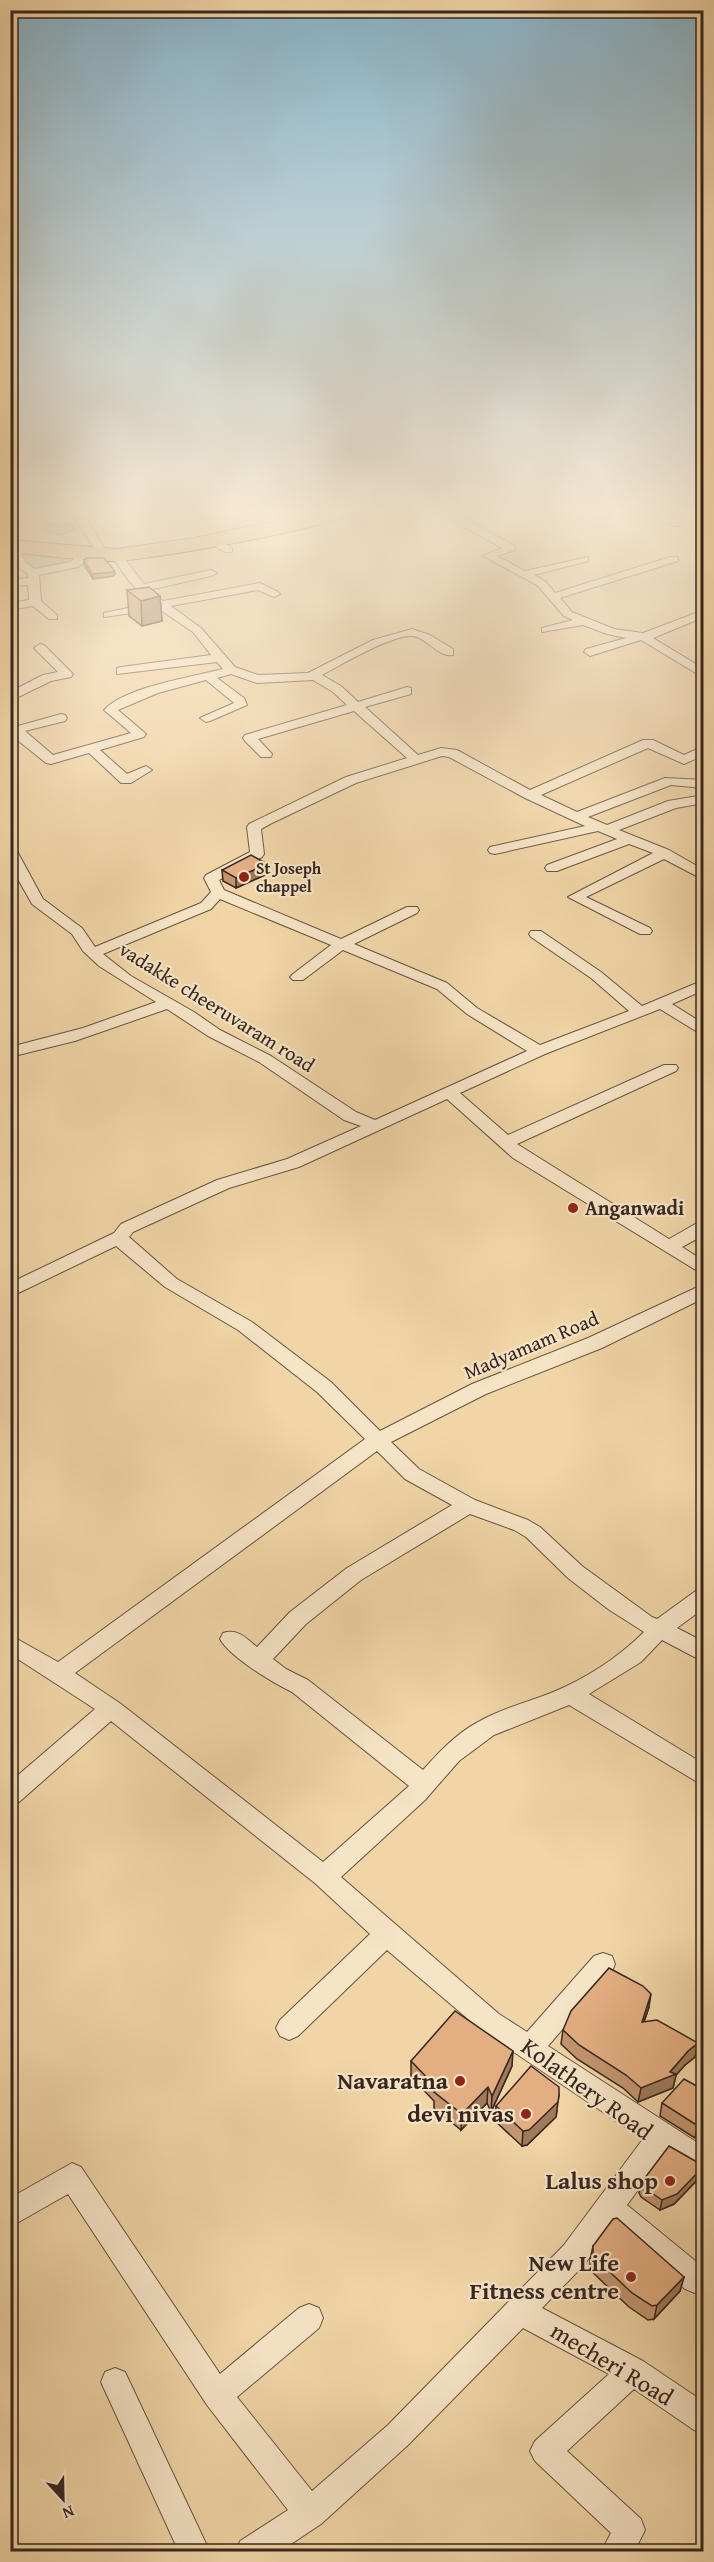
<svg xmlns="http://www.w3.org/2000/svg" width="714" height="2562" font-family="'Gentium Book Plus',serif">
<rect width="100%" height="100%" fill="#f1d5a7"/>
<filter id="stains"><feTurbulence type="fractalNoise" baseFrequency=".00333" numOctaves="4"/><feColorMatrix values="0 0 0 0 .2 0 0 0 0 .09 0 0 0 0 .02 0 0 0 .5 -.17"/></filter>
<radialGradient id="worn" r=".72"><stop offset=".6" stop-color="#630" stop-opacity="0"/><stop offset="1" stop-color="#630" stop-opacity=".3"/></radialGradient>
<path fill="#b9bd88" stroke="#787254" stroke-width="1.5" d="M23 549 81 555C70 569 44 571 28 568L19 557Z"/>
<path fill="#9bb9a8" stroke="#737e71" stroke-width="1.5" d="M61 522 71 523 76 529 60 535 44 531 47 525Z"/>
<g fill="none" stroke-linecap="round" stroke-linejoin="round">
<defs>
<path id="street" d="M63 507H74L89 523 107 553 106 555H98L81 527Z
M429 507H442L515 546V550L497 556 525 571 588 557V561L534 575 545 581 555 593 670 557H678V561L560 598 572 612 614 629 643 633 704 610V617L653 638 704 669V678L641 640 590 656 584 652 586 649 626 638 607 634 583 625 542 632V628L573 620 564 616 537 585 483 556 502 548Z
M577 507H591L610 517 601 519Z
M678 507H693L671 518 682 522V526H674L656 518Z
M215 537 232 548V552C223 554 215 546 210 540Z
M20 543 25 546 21 555 26 563 35 569 70 562 86 550H94L95 552 78 567 39 575 41 601 57 615V619H49L33 606 10 610V603L29 600 28 585 10 586V580L28 578V574L18 567 11 555 16 544Z
M116 552 120 553 144 584 211 570 217 573 211 576 149 590 163 601 260 583 278 592 280 594 274 597 258 590 171 606 201 628 235 667 258 675 308 673 373 640 412 629 430 635 453 649V655C438 658 427 637 412 636 393 634 340 665 322 675L341 686 358 702 407 687 411 688V694L365 707 418 755 441 748 457 750 530 790 643 740H653L684 755 704 746V755L684 764 648 748 541 795 577 812 665 778 704 780V788L671 785 588 817 607 825 668 801 704 795V803L676 808 619 830 669 850 704 870V880L664 859 586 897 650 928 652 931 650 934H640L568 897 653 853 629 844 557 871H547L545 868 547 865 617 839 598 831 495 854 490 853 488 850 490 847 585 826 525 798 449 757 442 756 356 783 272 823 261 829 264 854 262 857 219 880 224 890 341 939 407 907H417L419 910 417 913 354 944 447 983 477 1008 540 1045 629 1011 591 978 531 937 529 934 531 931H541L601 972 642 1006 704 980V990L672 1004 704 1024V1036L660 1009 545 1054 460 1093 508 1135 664 1065H676L678 1068 676 1071 517 1144 669 1239 704 1219V1235L682 1247 704 1261V1275L513 1158 447 1099 299 1167 229 1188 133 1232 129 1237 177 1279 252 1322 331 1382 380 1431 472 1384 588 1338 704 1284V1298L602 1348 486 1394 391 1442 419 1469 475 1500 528 1520 540 1527 582 1566 652 1617 657 1619 697 1590 704 1588V1608L677 1628 704 1642V1662L662 1640 641 1662 589 1694 704 1764V1786L569 1705 494 1735 459 1761 425 1800 341 1877 499 2014 527 2032 594 1956 603 1953 612 1956 615 1964 612 1972 548 2046 704 2147V2175L665 2153 627 2205 704 2268V2289L695 2293 685 2289 611 2227 584 2265 542 2308 643 2361 704 2402V2434L694 2430 634 2389 567 2451 641 2519 645 2530 634 2552H601L611 2533 535 2461 530 2451 535 2441 609 2374 523 2328 408 2445 321 2524 279 2552H236L240 2541 288 2510 207 2405 68 2194 10 2227V2198L72 2163 81 2167 220 2374 299 2308 309 2304 319 2308 323 2318 319 2328 237 2397 312 2491 388 2425 564 2245 643 2139 481 2030 387 1950 298 2036 289 2040 280 2036 276 2028 280 2020 370 1934 316 1884 111 1721 18 1803 10 1806V1782L95 1709 10 1654V1635L58 1662 365 1439 317 1392 238 1330 165 1287 116 1246 10 1297V1283L114 1233 121 1224 217 1180 287 1159 361 1126 344 1120 259 1062 208 1036 167 1009 75 1041 10 1057V1047L83 1028 156 1002 99 966 83 951 72 934 32 904 10 865V847L17 851 43 899 82 928 95 947 201 903 211 892 204 878 206 875 250 852 247 827 249 824 346 777 407 758 354 711 258 739 272 754 271 757H261L245 741 243 738 245 735 347 705 333 692 313 680 257 683 231 674 217 678 244 698 247 705 210 721 206 722 200 718 234 703 206 680 158 693 118 710 146 734 144 737 100 750 127 774 146 766 152 770 131 783H121L89 753 51 764 46 763 10 734V721L18 726 61 714 65 715 67 718 65 721 25 731 53 755 131 733 104 710C125 687 192 677 223 669L217 662 117 674V668L121 667 211 655 193 632 159 609 104 617V613L151 603 129 581 111 555ZM220 899 331 945 293 974 290 977 293 980H303L343 950 437 989 467 1014 527 1051 375 1120 356 1112 271 1056 220 1030 194 1012 131 976 103 954 211 909ZM377 1451 405 1479 452 1505 347 1568 290 1612 257 1647C247 1639 238 1628 223 1633L220 1639C230 1657 273 1683 292 1692L409 1786 323 1862 121 1704 75 1673ZM470 1514 514 1530 526 1537 568 1578 608 1609 644 1632C618 1658 585 1679 551 1693 528 1702 500 1709 478 1722 456 1734 439 1752 423 1770L308 1680 286 1669 273 1659 306 1624 361 1580Z
M40 644 44 645 73 674 71 677 51 681 10 701V692L43 675 58 672 34 648Z
M115 2368 125 2372 210 2552H179L101 2382 105 2372Z"/>
<path id="highway" d="M338 507H364C352 525 146 561 115 561 81 561 45 555 10 552V540L116 549 195 538Z"/>
</defs>
<use href="#street" stroke="#665241" stroke-width="2"/>
<use href="#highway" stroke="#37261f" stroke-width="2"/>
<use href="#street" fill="#f6e4c6" fill-rule="evenodd"/>
<use href="#highway" fill="#e8ba74" fill-rule="evenodd"/>
</g>
<path fill="#c39670" stroke="#37261f" stroke-width="1.5" d="M84 560 114 570 115 574 113 576 93 579 84 565Z
M127 590 160 596 162 621 142 626 129 616Z
M267 864V874L236 888 223 881 222 870Z
M649 2007 644 2022 695 2057 685 2065 676 2075 673 2088 638 2102 623 2088 577 2059 561 2044 563 2030Z
M411 2061 512 2066 491 2112 487 2103 461 2130 434 2108V2101L411 2077Z
M704 2090V2139L696 2133 695 2138 660 2116 662 2103Z
M496 2106 557 2111 556 2117 527 2145 522 2146 495 2121Z
M704 2166 701 2176 674 2204 660 2210 641 2197 639 2193 641 2183Z
M593 2246 684 2277 680 2291 654 2319 648 2320 629 2307 590 2270V2260Z"/>
<path fill="#9f7a5b" stroke="#37261f" stroke-width="1.5" d="M114 570 115 574 113 576 93 579 92 574Z
M160 596 162 621 142 626 141 601Z
M267 864V874L236 888V878Z
M651 1994 649 2007 639 2036 642 2022Z
M698 2043 695 2057 685 2065 676 2075 673 2088 638 2102 641 2088 670 2072 688 2051Z
M513 2051 512 2066 491 2112 492 2096Z
M488 2087 487 2103 461 2130 462 2114Z
M559 2095 556 2117 527 2145 522 2146 523 2131Z
M704 2166 701 2176 674 2204 660 2210 662 2200Z
M684 2277 680 2291 654 2319 657 2305Z"/>
<path fill="#e3ae82" stroke="#37261f" stroke-width="1.5" d="M87 558H104L114 570 113 572 92 574 84 560Z
M149 587 160 596 141 601 127 590Z
M251 855 267 864 236 878 222 870Z
M609 1968 643 1986 651 1994 642 2022 657 2020 698 2043 688 2051 670 2072 676 2074 641 2088 626 2075 579 2045 563 2030 571 2011Z
M455 2011 513 2051 492 2096 488 2087 462 2114 434 2092 437 2088 411 2061Z
M531 2066 559 2087V2095L558 2102 529 2130 523 2131 496 2106Z
M684 2079 704 2090V2124L699 2121 698 2126 662 2103Z
M669 2146 704 2166 677 2194 662 2200 643 2187 641 2183Z
M617 2218 684 2277 657 2305 652 2306 632 2293 593 2256V2246L613 2219Z
M10 2529 19 2552H10Z"/>
<linearGradient id="sky" x2="0" y2="1"><stop stop-color="#89b6ce"/><stop offset="0.59" stop-color="#f9ecd7"/><stop offset="1" stop-color="#f9ecd7" stop-opacity="0"/></linearGradient>
<rect width="714" height="866" fill="url(#sky)"/>
<g fill="#8f2418" stroke="#f6e4c6" stroke-width="2">
<circle cx="244" cy="877" r="6"/>
<circle cx="573" cy="1208" r="6"/>
<circle cx="460" cy="2081" r="6"/>
<circle cx="526" cy="2114" r="6"/>
<circle cx="670" cy="2181" r="6"/>
<circle cx="631" cy="2277" r="6"/>
</g>
<g text-anchor="middle" stroke-width="4.5" stroke-linejoin="round" paint-order="stroke">
<g font-size="16" font-weight="bold" fill="#37261f" stroke="#f6e4c6" text-anchor="start">
<text x="256" y="874">St Joseph<tspan x="256" dy="18">chappel</tspan></text>
</g>
<g font-size="20" fill="#37261f" stroke="#f6e4c6">
<text transform="translate(217 1007) rotate(32)" y="7">vadakke cheeruvaram road</text>
<text transform="translate(531 1345) rotate(-23)" y="7">Madyamam Road</text>
</g>
<g font-size="20" font-weight="bold" fill="#37261f" stroke="#f6e4c6" text-anchor="start">
<text x="585" y="1215">Anganwadi</text>
</g>
<g font-size="24" font-weight="bold" fill="#37261f" stroke="#f6e4c6" text-anchor="end">
<text x="448" y="2089">Navaratna</text>
<text x="514" y="2122">devi nivas</text>
<text x="658" y="2189">Lalus shop</text>
<text x="619" y="2271">New Life<tspan x="619" dy="28">Fitness centre</tspan></text>
</g>
<g font-size="24" fill="#37261f" stroke="#f6e4c6">
<text transform="translate(587 2089) rotate(36)" y="8">Kolathery Road</text>
<text transform="translate(612 2364) rotate(31)" y="8">mecheri Road</text>
</g>
</g>
<rect width="714" height="2562" fill="none" stroke="#f1d5a7" stroke-width="36"/>
<rect x="12" y="12" width="690" height="2538" fill="none" stroke="#37261f" stroke-width="3"/>
<rect x="18" y="18" width="678" height="2526" fill="none" stroke="#37261f" stroke-width="1.5"/>
<g transform="translate(63 2499) rotate(158)" stroke="#f6e4c6" stroke-width="4.5" paint-order="stroke">
<path d="M0-4.5L10 22L0 15L-10 22Z" fill="#37261f"/>
<text y="-9" font-size="16" font-weight="bold" text-anchor="middle" fill="#37261f">N</text>
</g>
<rect width="100%" height="100%" filter="url(#stains)"/>
<rect width="100%" height="100%" fill="url(#worn)"/>
</svg>
